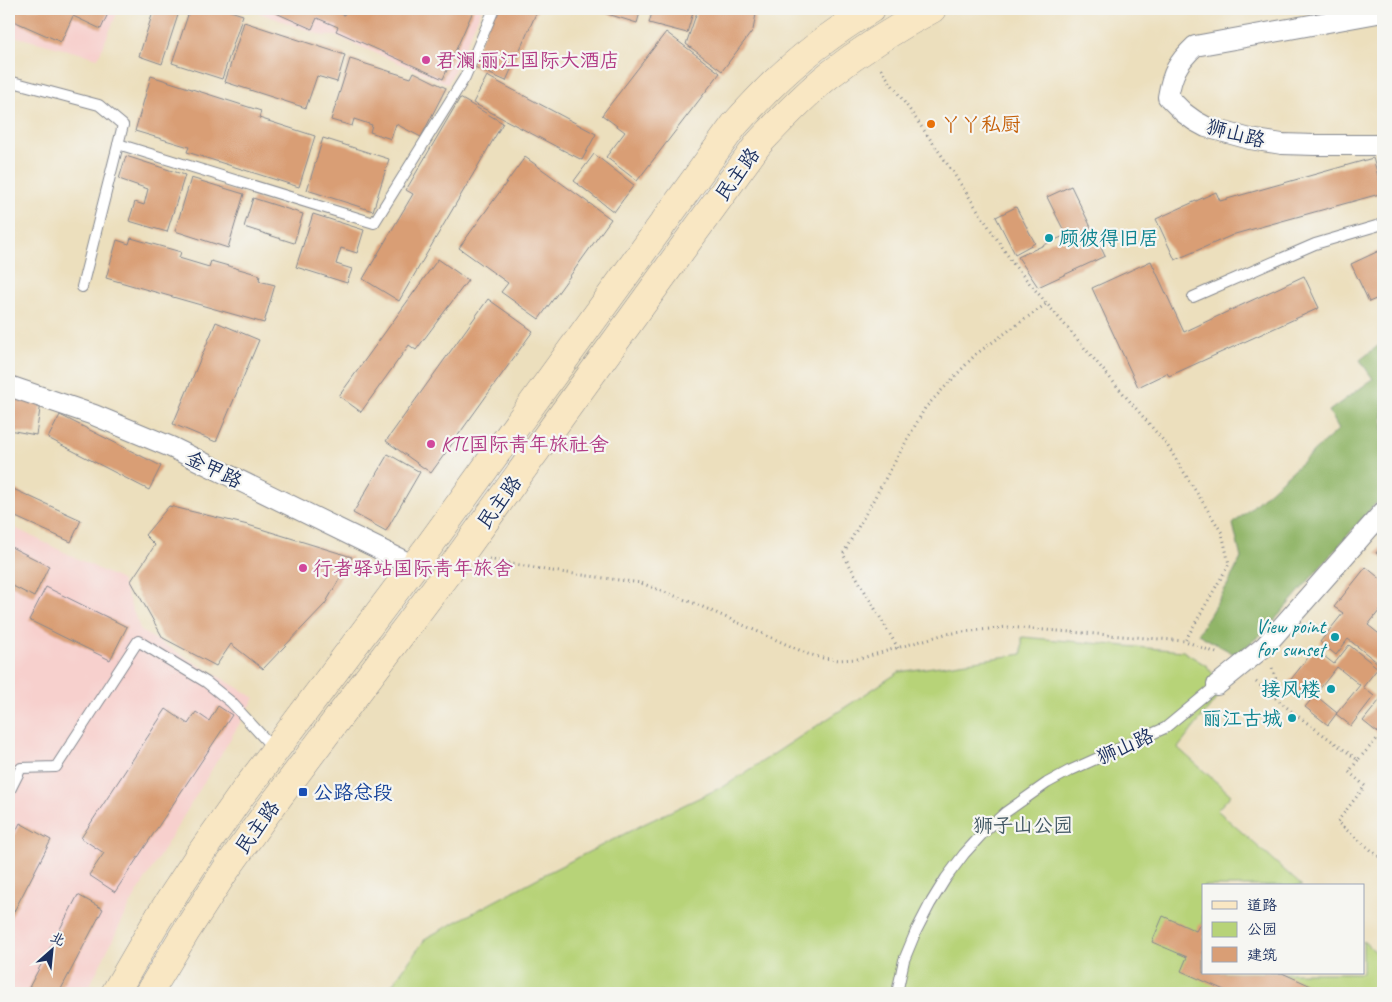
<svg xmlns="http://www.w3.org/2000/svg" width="1392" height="1002" font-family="Caveat,'LXGW WenKai TC',sans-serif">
<rect width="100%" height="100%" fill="#f6f6f2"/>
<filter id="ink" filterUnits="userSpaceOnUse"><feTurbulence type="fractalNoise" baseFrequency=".02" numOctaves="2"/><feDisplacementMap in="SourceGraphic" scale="10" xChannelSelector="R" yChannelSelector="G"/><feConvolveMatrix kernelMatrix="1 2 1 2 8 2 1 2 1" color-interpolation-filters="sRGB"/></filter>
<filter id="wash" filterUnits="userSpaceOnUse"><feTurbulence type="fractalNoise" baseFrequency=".0096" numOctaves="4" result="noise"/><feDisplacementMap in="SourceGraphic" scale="20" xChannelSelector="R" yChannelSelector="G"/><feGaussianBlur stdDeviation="1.12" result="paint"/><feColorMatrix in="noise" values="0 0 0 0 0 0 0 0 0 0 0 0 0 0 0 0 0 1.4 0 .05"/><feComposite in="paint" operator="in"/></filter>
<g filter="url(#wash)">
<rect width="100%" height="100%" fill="#ecdfbd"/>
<path fill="#f7d0cd" d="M9 9H119L98 58 9 35Z
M249 9H482L448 84 336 36H323Z
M9 525 121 580 141 631 255 698 130 905 86 993H9Z"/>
<path fill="#b7d378" stroke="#69816b" d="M1022 637 1183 651 1207 666 1224 689 1178 748 1231 795 1217 810 1302 886H1203V973H1363V941L1383 958V993H386L426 938 549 872 646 823 728 784 899 672 1022 654Z"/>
<path fill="#91b568" stroke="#567263" d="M1383 342V497L1372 507 1265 631 1236 655 1198 634 1228 584 1241 558 1233 524 1339 429 1329 411 1373 379 1360 360Z"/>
<g id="blocks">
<path fill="#d99e75" d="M9 9H110L101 29 73 16 61 42 9 19Z
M154 9H180L162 64 139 56Z
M190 9H224L243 15 222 79 172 63Z
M267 9H330L344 15 346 9H474L443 79 336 31 338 27 317 18 312 29Z
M494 9H538L506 81 470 65Z
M591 9H641L637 23Z
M653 9H694L687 33 649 23Z
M698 9H757L753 30 722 71 686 44Z
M244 22 345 55 337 82 317 76 306 108 225 82Z
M666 32 720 73 637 181 606 157 625 132 602 115Z
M350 59 411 78 414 72 446 88 421 137 396 124 391 139 370 132 372 125 354 119 352 126 331 120Z
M151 76 261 111 259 118 315 136 299 187 187 152 189 147 135 131Z
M487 76 596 134 582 160 473 103Z
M460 98 503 123 399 301 363 279 413 194 406 190Z
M323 138 389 159 373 211 307 190Z
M594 154 634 185 614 212 574 181Z
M126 156 185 175 167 232 129 221 135 202 144 205 148 189 119 179Z
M525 157 611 219 539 319 501 292 508 283 459 248Z
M1373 158 1383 193 1235 234 1175 260 1156 219 1216 192 1220 201Z
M191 178 244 194 228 248 175 231Z
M1071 186 1105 256 1038 287 1018 257 1066 235 1047 197Z
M253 198 303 214 294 243 244 227Z
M1016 207 1035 243 1015 254 996 217Z
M313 214 364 230 357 253 341 248 336 264 352 269 347 283 296 267Z
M131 238 181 252 179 258 209 267 211 261 260 275 259 281 275 285 264 323 106 278 117 240 129 244Z
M1383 249V296L1369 302 1351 264Z
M438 259 468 280 416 350 409 345 361 412 339 396Z
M1151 261 1184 332 1304 276 1319 308 1169 376 1167 373 1138 387 1092 288Z
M488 299 533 331 431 473 386 441Z
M216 322 259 340 216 442 173 424Z
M9 397 41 403 36 435 9 430Z
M60 415 161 466 149 490 48 438Z
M388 454 420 472 386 531 353 513Z
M9 487 81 520 71 542 9 514Z
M169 506 248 525 352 557 325 604 263 669 231 644 216 666 163 638 131 581 155 545 145 535Z
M1383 544V558L1376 553Z
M9 546 49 566 34 597 9 584Z
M1366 567 1383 581V606L1368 625 1383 637V667L1348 639 1336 655 1320 642 1343 613 1334 607Z
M46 587 127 627 110 660 29 620Z
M1349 645 1378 668 1363 687 1374 696 1351 726 1336 714 1360 685 1337 667 1315 695 1337 713 1328 725 1305 707 1310 701 1288 683 1315 649 1334 664Z
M1383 696V737L1363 721Z
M218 706 232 715 115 892 89 875 104 853 81 838 166 709 188 724 196 712 209 721Z
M20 823 51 840 9 921V845Z
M78 895 103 909 59 993H26Z
M1163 916 1196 931 1200 924 1203 925V973H1282L1327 993H1266L1262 991 1261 993H1231L1181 971 1187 957 1152 942Z"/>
</g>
</g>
<g filter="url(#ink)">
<use href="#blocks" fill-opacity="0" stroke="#84878e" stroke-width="1"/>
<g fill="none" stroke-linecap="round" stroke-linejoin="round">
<defs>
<path id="lane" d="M9 81 99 105 123 125 82 287
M118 144 374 223 465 77 494 9
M1193 297 1315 244 1383 224
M9 792 21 768 56 767 138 641 206 682 231 702 275 750
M897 993 904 960 916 931 930 904 946 878 964 854 984 832 1006 812 1047 783 1069 771 1165 728 1217 685"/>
<path id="street" d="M1383 12 1195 46C1178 62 1172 73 1168 97L1184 113 1195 121 1206 127 1250 139 1282 144 1315 145H1383
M9 386 94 415 171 447 414 566
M1217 685 1265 646 1383 512"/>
<path id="secondary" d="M115 993 159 917 200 854 243 793 429 546 735 124C747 111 758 99 770 87 800 57 835 31 871 9
M149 993 185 933 225 871 268 811 454 564 759 143C781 120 803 96 828 76 861 50 896 28 932 9"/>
</defs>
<use href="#lane" stroke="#84878e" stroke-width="12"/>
<use href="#street" stroke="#84878e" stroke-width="22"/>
<use href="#secondary" stroke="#84878e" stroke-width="29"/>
<path stroke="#84878e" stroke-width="3" stroke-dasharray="1 4" stroke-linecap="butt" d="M881 69 942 156 1014 265 1167 445 1222 533 1229 564 1185 641
M489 559 545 570 641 583 696 604 808 654 823 658 839 660 859 659 945 634 1007 627 1185 641 1219 654
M898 648 843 554 925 408 976 354 1046 304
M1272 668 1276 679 1274 697
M1256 682 1295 714 1358 760 1383 732
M1358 760 1349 772 1365 786 1337 822 1383 860"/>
<use href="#lane" stroke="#fff" stroke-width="10"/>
<use href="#street" stroke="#fff" stroke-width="20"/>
<use href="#secondary" stroke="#f9e7c3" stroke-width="28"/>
</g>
</g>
<g fill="#d1479c" stroke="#f6f6f2" stroke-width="2">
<circle cx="426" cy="60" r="5"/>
<circle cx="431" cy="444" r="5"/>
<circle cx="303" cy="568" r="5"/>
</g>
<circle fill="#e8710a" stroke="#f6f6f2" stroke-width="2" cx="931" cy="124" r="5"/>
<g fill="#0f9aa8" stroke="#f6f6f2" stroke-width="2">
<circle cx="1049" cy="238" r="5"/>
<circle cx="1335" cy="637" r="5"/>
<circle cx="1331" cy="689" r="5"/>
<circle cx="1292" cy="718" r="5"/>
</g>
<rect fill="#1a4fb4" stroke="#f6f6f2" stroke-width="2" x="298" y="787" width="10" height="10" rx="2.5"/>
<g text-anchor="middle" stroke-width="4.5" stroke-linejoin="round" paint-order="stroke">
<g font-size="20" fill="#b23c85" stroke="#f6f6f2" text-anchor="start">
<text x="436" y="67">君澜·丽江国际大酒店</text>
<text x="441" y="451">KTL国际青年旅社舍</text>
<text x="313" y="575">行者驿站国际青年旅舍</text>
</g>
<g font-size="20" fill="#c56008" stroke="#f6f6f2" text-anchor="start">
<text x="941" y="131">丫丫私厨</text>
</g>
<g font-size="20" fill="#1b2f5e" stroke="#f6f6f2">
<text transform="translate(1236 133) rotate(15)" y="7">狮山路</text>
<text transform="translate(737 174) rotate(-54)" y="7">民主路</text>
<text transform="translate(214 469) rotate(26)" y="7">金甲路</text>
<text transform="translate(499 502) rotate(-54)" y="7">民主路</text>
<text transform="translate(1125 746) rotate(-24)" y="7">狮山路</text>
<text transform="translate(257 827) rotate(-54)" y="7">民主路</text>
</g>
<g font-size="20" fill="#0d838f" stroke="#f6f6f2" text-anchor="end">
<text x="1059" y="245" text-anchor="start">顾彼得旧居</text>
<text x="1325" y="633">View point<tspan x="1325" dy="23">for sunset</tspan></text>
<text x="1321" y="696">接风楼</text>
<text x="1282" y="725">丽江古城</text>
</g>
<g font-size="20" fill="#164399" stroke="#f6f6f2" text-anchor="start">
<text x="313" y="799">公路总段</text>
</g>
<g font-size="20" fill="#425864" stroke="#f6f6f2">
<text x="1023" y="832">狮子山公园</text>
</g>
</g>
<rect width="1392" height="1002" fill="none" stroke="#f6f6f2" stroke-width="30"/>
<rect x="1202" y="884" width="162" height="90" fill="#f6f6f2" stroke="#9ea6b7"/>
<rect x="1212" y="901" width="25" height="8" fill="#f9e7c3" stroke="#9ea6b7"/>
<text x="1247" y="910" font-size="15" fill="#1b2f5e">道路</text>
<rect x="1212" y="922" width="25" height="15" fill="#b7d378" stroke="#9ea6b7"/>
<text x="1247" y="934" font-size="15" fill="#1b2f5e">公园</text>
<rect x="1212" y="947" width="25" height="15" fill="#d99e75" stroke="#9ea6b7"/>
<text x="1247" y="960" font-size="15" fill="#1b2f5e">建筑</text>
<g transform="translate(52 950) rotate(27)" stroke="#f6f6f2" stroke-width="4" paint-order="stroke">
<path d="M0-4L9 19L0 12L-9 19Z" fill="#1b2f5e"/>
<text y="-8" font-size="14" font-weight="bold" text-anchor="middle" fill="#1b2f5e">北</text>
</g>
</svg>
